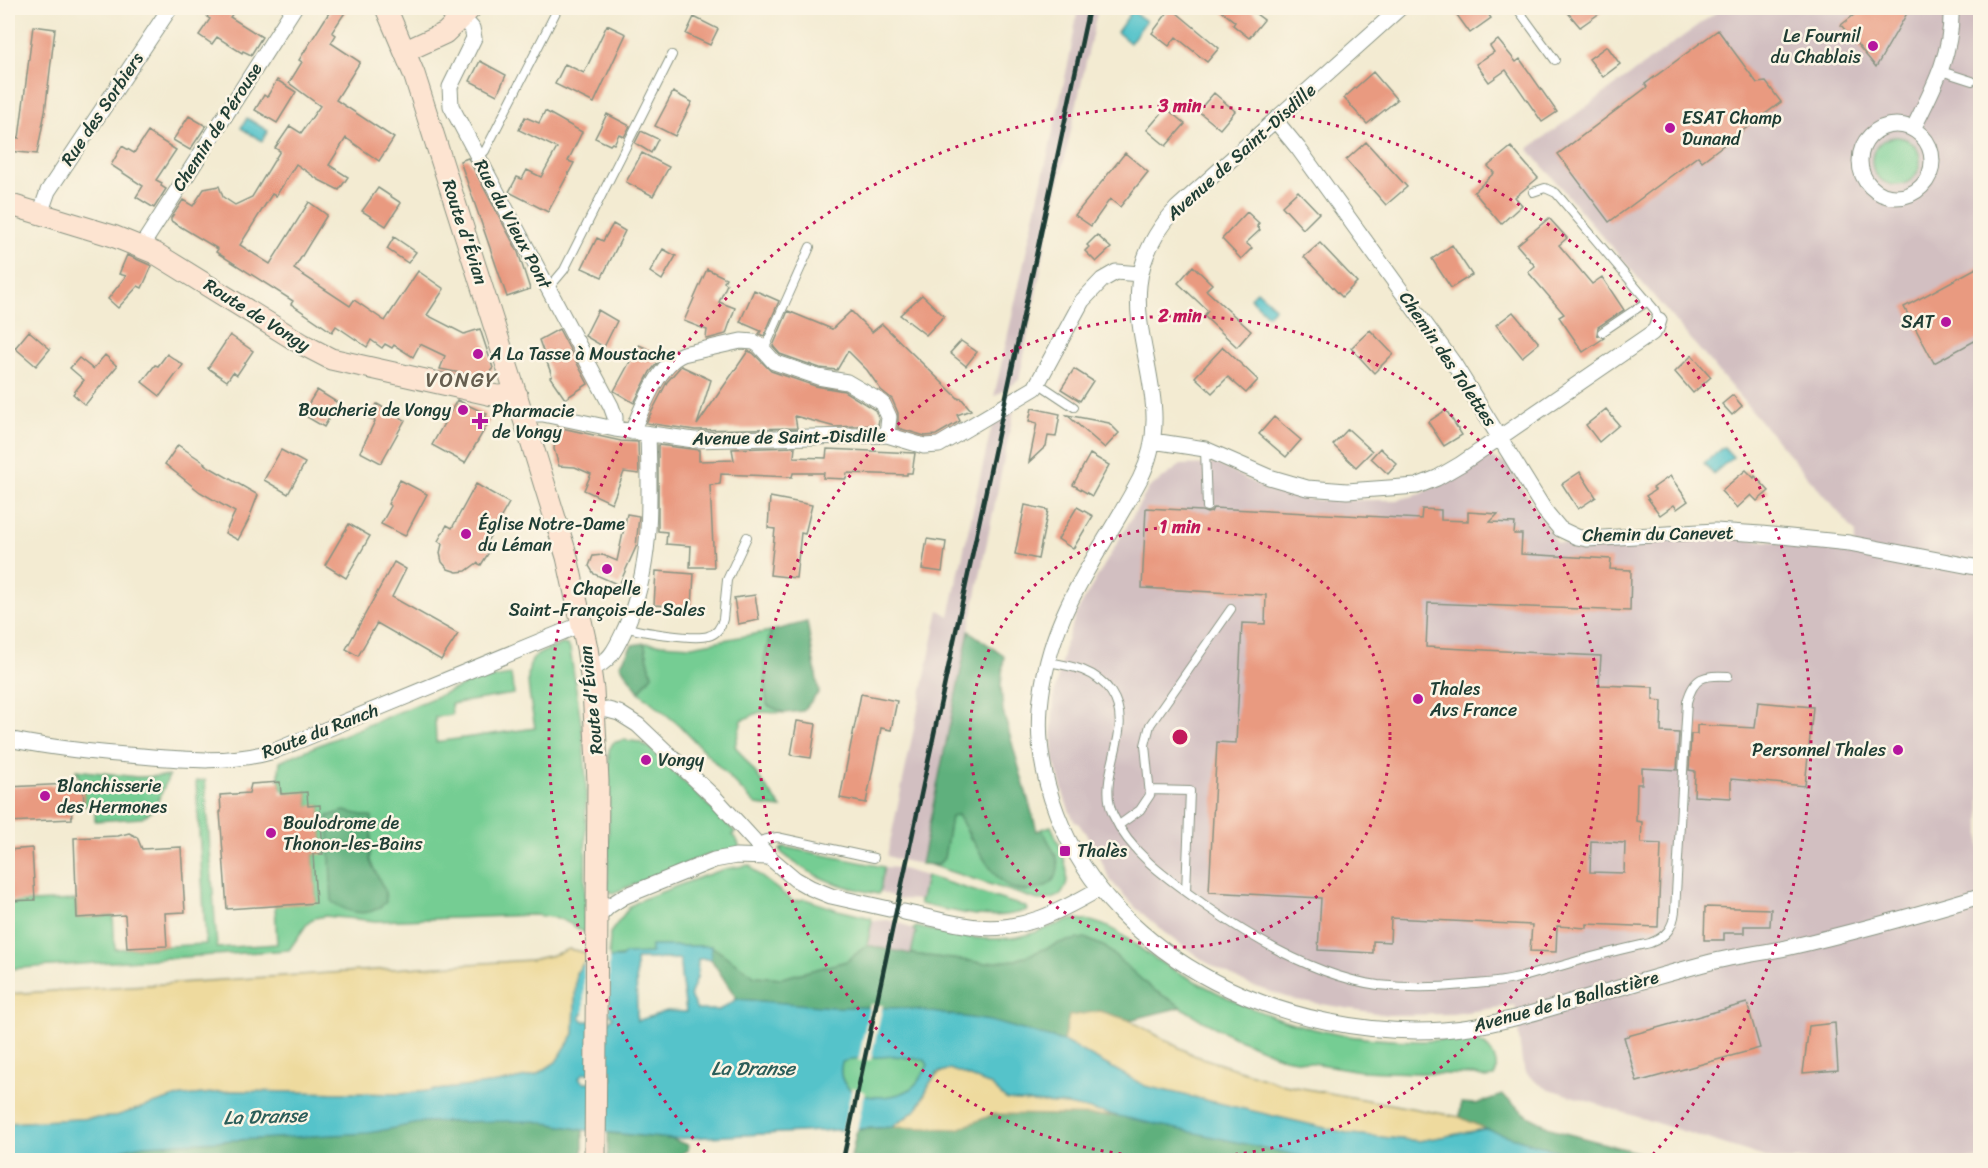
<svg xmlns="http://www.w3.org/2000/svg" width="1988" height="1168" font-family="Sriracha,sans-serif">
<rect width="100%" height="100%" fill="#fcf5e5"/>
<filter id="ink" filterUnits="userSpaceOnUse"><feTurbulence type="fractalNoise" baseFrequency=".0167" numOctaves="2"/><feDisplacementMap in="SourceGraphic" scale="12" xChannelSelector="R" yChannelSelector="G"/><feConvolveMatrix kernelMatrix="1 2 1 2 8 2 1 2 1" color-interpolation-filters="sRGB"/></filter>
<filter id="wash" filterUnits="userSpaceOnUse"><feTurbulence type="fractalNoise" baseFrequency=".008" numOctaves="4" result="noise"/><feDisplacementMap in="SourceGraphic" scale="24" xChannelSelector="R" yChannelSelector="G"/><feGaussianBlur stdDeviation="1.35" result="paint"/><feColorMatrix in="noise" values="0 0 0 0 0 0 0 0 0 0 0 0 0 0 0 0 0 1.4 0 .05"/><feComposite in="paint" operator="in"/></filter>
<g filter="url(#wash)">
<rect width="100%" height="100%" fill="#f3ebd2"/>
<path fill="#d2bfc1" d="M1078 8H1098L1047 238 1019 380 994 397 1070 55Z
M1722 8H1980V1160H1774L1546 1088 1536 1082 1527 1074 1522 1062 1515 1005 1453 1014 1389 1015 1296 1000 1247 984 1206 962 1165 933 1136 908 1110 880 1094 845 1078 823 1074 821 1066 802 1054 761 1052 729 1054 694 1065 645 1077 612 1149 488 1181 465 1217 464 1260 486 1310 500H1397L1421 494 1488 456 1507 464 1557 543 1603 547 1669 540 1727 537 1853 550 1856 533 1528 149Z
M1014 410 921 864 900 860 887 856 939 610 949 616 992 425Z
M884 867 898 868 926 876 921 900 899 899 879 891Z
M887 920 901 923 916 931 911 954 867 945 872 921Z"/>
<path fill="#74cd93" stroke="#4a8564" stroke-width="1.5" d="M1872 161a24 24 0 1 1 48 0a24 24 0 1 1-48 0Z
M771 631 764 660 767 705 785 713 760 712 742 720 735 746 782 808 756 805 679 725 639 692 652 675 644 643 692 646Z
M562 644 567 645 570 649 583 736 586 780 585 933C564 919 559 917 533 915L376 921 325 916 315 918 307 924 289 950 8 969V903L76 900 77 918 113 916 115 949 206 944 196 781 205 780 217 948 277 944 275 905 316 902 313 854 323 853 320 805 308 806 307 792C301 793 292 795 287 793 277 790 279 769 280 761L474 681 511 675 514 694 451 704 452 715 435 717 436 742 535 728C533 711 520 667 536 656 543 651 554 648 562 644Z
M623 740 639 742 650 748 735 832 732 835 737 840 740 848 705 856 613 893 610 892 608 888 609 750 613 743Z
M76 770 137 777 169 776 154 809 142 818 95 821V805L84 806 83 787Z
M959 815 971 840 1054 853 1042 829 1051 826C1062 850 1087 901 1038 900L930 865H938L944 858 951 816Z
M784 847 884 867 880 891 878 894C839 886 813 879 782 853L780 850Z
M749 865 759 875 793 901 805 899 838 910 871 918 872 921 867 945 847 961 782 978 755 976 710 946H651V953C636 953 624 958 609 958L610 933 630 906 643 899 701 877 725 869Z
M926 876 1026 907 1027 910C993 923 954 911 920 904L919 900H921Z
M1076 919C1116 921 1134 948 1167 966 1225 998 1271 1021 1336 1034 1364 1039 1394 1041 1422 1041 1440 1041 1465 1035 1481 1043 1493 1049 1500 1065 1494 1077L1485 1078 1475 1075 1360 1071 1284 1058 1243 1041 1203 1021 1152 989 1105 947 1034 954 1016 960 985 963 911 954 916 932 913 930 916 927C951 934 986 944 1022 936 1041 932 1058 922 1076 919Z
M894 1056 925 1060 928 1065C923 1074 917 1085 907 1091 883 1103 833 1099 842 1062L852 1058Z"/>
<path fill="#5fb07d" stroke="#3f7658" stroke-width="1.5" d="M807 622 819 692 803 711 785 713 767 705 764 660 771 631Z
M969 631 1004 656 1001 685 1003 711 1037 831 1042 829C1047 840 1056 852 1058 863 1060 889 1028 896 1009 887 992 878 968 832 958 815L951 817 944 858 938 865 921 864Z
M644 643 652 675 639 692 620 665 632 645Z
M344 811 372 817 370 861 385 891 386 902C369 919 350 914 332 902L328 816Z
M1085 938 1105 947 1152 989 1182 1007 1129 1020 1100 1011 1069 1016 1063 1041 990 1021 905 1008 832 1007 737 999 711 959V946L755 976 782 978 847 961 867 945 911 954 985 963 1016 960 1062 942Z
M1502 1095 1530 1117 1557 1131 1666 1160H1587L1485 1129 1460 1117 1461 1103 1476 1104Z
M994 1114 1122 1116 1318 1160H864L851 1157 857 1130 892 1127 958 1129Z
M535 1121 583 1130V1160H78L111 1154 124 1148 144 1145 369 1133 424 1122Z
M608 1133 671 1139 688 1145V1150L680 1155 679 1160H608Z"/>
<path fill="#eeda9e" stroke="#868c69" stroke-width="1.5" d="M569 949 609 958 576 973 574 1034 556 1062 536 1075 498 1083 401 1094 232 1091 175 1097 113 1117 8 1123V994L531 960 553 955Z
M1100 1011 1129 1020 1193 1055 1285 1085 1460 1117 1485 1129 1419 1141 1351 1134 1145 1086 1063 1041 1069 1016Z
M950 1069 989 1084 1007 1100 1068 1105 1122 1116 994 1114 958 1129 892 1127C900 1122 909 1117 915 1110 931 1094 922 1078 950 1069Z"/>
<path fill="#55c3ca" stroke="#3a807f" stroke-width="1.5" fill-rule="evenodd" d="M1132 11 1146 21 1130 43 1117 32Z
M247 118 268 131 262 141 241 128Z
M1257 291 1275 307 1268 315 1250 298Z
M1724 447 1733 457 1713 474 1704 463Z
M651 946H711V959H698L697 977 690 996 697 1010H719L737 999 832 1007 905 1008 990 1021 1063 1041 1145 1086 1351 1134 1419 1141 1485 1129 1587 1160H1318L1068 1105 1007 1100 989 1084 950 1069 937 1073 930 1083 917 1109 892 1127 671 1139 583 1130 535 1121 424 1122 369 1133 144 1145C122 1148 102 1158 80 1160 56 1163 31 1160 8 1160V1123L113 1117 175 1097 232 1091 401 1094 498 1083 536 1075 556 1062 574 1034 576 973 584 963 609 958H621L626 954 651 953ZM636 959H680C680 979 684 993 686 1012L667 1011 637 1021ZM584 1013H609L613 1017 609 1021H584L580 1017ZM894 1056 925 1060 928 1065C923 1074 917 1086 907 1091 883 1103 832 1099 842 1062L852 1059ZM584 1073H608L613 1078 608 1082H583L579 1078Z"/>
<path fill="#f3ebd2" d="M609 955V1016H584V960Z
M870 1004 883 1005 871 1060 858 1061Z
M852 1087 865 1092 857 1130 856 1133H842Z"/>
<g id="blocks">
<path fill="#e99a80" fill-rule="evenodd" d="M213 8H237L230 17 262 37 251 55 243 51 242 53 217 37 212 44 199 35 210 19 207 17Z
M332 8H348L332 32 336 35 331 43 360 62 336 100 394 138 379 161 346 138 329 165 348 177 339 190 319 180 296 164 276 196 272 194 240 245 270 264 309 202 327 215 294 269 350 306 354 300 385 321 418 271 444 289 427 315 464 334 480 329 493 368 485 378 440 369 445 356 420 344 413 357 394 345 392 348 385 344 382 348 371 340 367 347 336 326 332 332 291 304 293 301 216 252 218 249 171 221V218L183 200 193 206 204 189 219 186 223 197 235 205 252 197 280 151 275 148 290 126 301 133 320 106 289 83 302 62 299 60Z
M1171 8 1219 48 1207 62 1176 37 1169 46 1152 33Z
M1218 8H1248L1264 20 1249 38 1233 25 1235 22Z
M1452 8H1484L1491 18 1470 33Z
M1564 8H1607L1580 27Z
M1863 8H1910L1876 67 1841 25Z
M694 17 718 29 710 45 686 34Z
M607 25 626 34 594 103 555 84 565 64 584 73Z
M33 26 55 29 45 112 37 154 8 151V136L19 138Z
M1718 30 1757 83 1766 82 1781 102 1702 161 1698 156 1609 222 1558 154 1647 87 1645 84Z
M1498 40 1516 62 1520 59 1557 112 1542 122 1506 70 1489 82 1476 64 1494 52 1490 46Z
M1607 46 1620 64 1603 77 1589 59Z
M480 61 506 75 497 95 470 81Z
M1373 72 1397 100 1367 124 1344 98Z
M277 80 296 92 277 123 255 110 264 95 267 97Z
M673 92 692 102 675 136 655 126Z
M1214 93 1235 111 1220 129 1198 111Z
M1166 108 1185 124 1166 146 1147 130Z
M545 111 582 132 568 161 574 163 548 212 509 192 517 177 522 179 527 170 541 177 557 148 519 130 525 117 539 123Z
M607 114 630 126 624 137 619 134 614 144 612 143 610 145 595 138Z
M189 116 206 126 190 150 173 140Z
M641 131 658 139 651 153 635 143Z
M148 132 176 150 156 180 162 183 161 186 166 189 154 208 136 197 143 186 111 165 122 146 134 153Z
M1366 142 1407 187 1386 205 1346 160Z
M1511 147 1538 178 1515 197 1522 205 1501 224 1474 192 1494 173 1488 166Z
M642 153 669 167 653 196 626 182Z
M1125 153 1148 172 1120 207 1110 199 1091 226 1075 215Z
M468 158 518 252 530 289 507 297 460 161Z
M378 188 401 203 386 226 362 211Z
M1298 191 1319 213 1303 229 1282 206Z
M1247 212 1259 223 1257 226 1260 230 1246 243 1252 248 1241 259 1222 239Z
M1549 218 1567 238 1559 245 1592 284 1602 277 1624 310 1598 327 1597 335 1604 338 1583 352 1559 317 1564 314 1528 272 1535 266 1517 245Z
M613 224 625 231 602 277 582 268 597 238 603 241Z
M1097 235 1111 248 1096 262 1085 251 1089 247 1087 245Z
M394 237 416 252 408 263 387 249Z
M1320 243 1357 282 1342 297 1304 257Z
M1452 245 1472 275 1451 288 1432 259Z
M663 249 676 256 662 280 650 272Z
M127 255 152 266 142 288 138 286 118 308 108 299 126 276 119 274Z
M1193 266 1212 284 1206 290 1251 331 1237 347 1204 316 1208 311 1178 283Z
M1980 266V338L1934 363 1904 307Z
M707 269 726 278 724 282 727 284 719 302 735 308 726 334 707 339 706 338 707 330 684 321Z
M754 290 779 301 764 336 759 334 761 331 740 322Z
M922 295 944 316 926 335 900 315Z
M598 310 617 321 604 347 585 336Z
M788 311 832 329 851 311 872 332 882 324 959 399 961 398 971 410 957 415 960 421 936 435 925 436 898 428V413L892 399 881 390 867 370 848 351 837 370 820 368 780 354 773 346Z
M1513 312 1539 343 1522 357 1496 325Z
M559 329 588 384 565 399 550 377 552 376 539 340Z
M1370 330 1393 354 1374 373 1351 348Z
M29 331 50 349 36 366 15 348Z
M230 335 253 351 237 375 233 372 227 381 208 368Z
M961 341 977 352 966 366 950 353Z
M639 345 663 356 650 372 634 403 614 391Z
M1223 347 1258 380 1246 393 1228 377 1212 393 1195 377Z
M748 351 753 353 771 371 815 386 844 391 875 410 879 419 878 425 835 427 795 416 797 428 695 430 646 423 667 382 681 366 711 380 697 425Z
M167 354 183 365 160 396 142 382 155 365 158 366Z
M105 355 117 366 85 405 73 394 84 380 70 368 79 358 93 369Z
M1692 355 1711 377 1693 393 1675 372Z
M1074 369 1093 381 1080 401 1061 389Z
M317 390 338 403 324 427 302 414Z
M1733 395 1742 406 1732 415 1722 404Z
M457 400 487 414 485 417 490 420 465 463 432 445Z
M377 404 405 420 381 463 360 452 375 421 369 418Z
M1032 408 1060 414 1056 437 1048 436 1046 446 1029 462 1037 423 1029 421Z
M1606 409 1619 425 1599 442 1586 425Z
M1446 410 1462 435 1444 446 1428 422Z
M1067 415 1109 423 1119 433 1105 448Z
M1274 417 1301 440 1286 457 1259 434Z
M557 427 621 441 638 442 639 474 624 472 612 503 584 490 591 474 575 467 559 466 554 449Z
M1348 429 1372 451 1356 467 1333 445Z
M178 445 205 463 204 464 258 495 248 521 238 540 225 533 235 512 200 492 165 464Z
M658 445 699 450V461L734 460 732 449 795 447 794 457 826 458 827 449 915 453 912 473H907V475L847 473 846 479 823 478 824 473H793L792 477 721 474 720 484 710 485 714 567H690L691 546 666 544 667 532 658 531Z
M1380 448 1397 464 1388 474 1371 458Z
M281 450 305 463 288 494 264 480Z
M1090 454 1109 465 1092 496 1073 485Z
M1746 470 1754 478 1755 476 1769 491 1757 501 1751 495 1737 508 1721 491Z
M1580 472 1596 497 1578 509 1562 484Z
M1670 476 1688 501 1677 509 1674 505 1660 515 1646 496 1655 490 1653 488Z
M400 480 427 494 405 536 381 524 391 506 388 504Z
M476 484 509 503 485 545 491 549 481 565 477 563 466 571 457 572 448 569 442 562 440 553 442 544 438 541 447 525 452 528Z
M770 497 812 505 805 534 801 533 796 578 770 575 775 529 768 528Z
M1025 505 1048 510 1038 559 1015 554Z
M1077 507 1093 516 1073 549 1058 539Z
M1146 508 1202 511 1207 513 1211 512 1213 508 1421 519 1422 509 1441 510V520L1468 521V512L1498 514 1490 522 1515 523 1514 534H1522L1521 554 1611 559 1610 569 1631 570 1630 611 1428 603 1426 647 1601 656 1599 685 1653 687V700L1662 701 1661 732 1679 733 1677 770 1642 768V784H1637L1636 821 1642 822 1641 843 1661 844 1658 927 1587 924V928L1557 926 1556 952 1530 951 1532 925 1391 918 1390 942 1373 941V953L1318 950 1321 898 1209 892 1217 742 1236 743 1242 623 1265 624 1266 595 1142 588ZM1591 841 1625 843 1624 873 1590 872Z
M627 514 639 516 636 547 619 585 594 574 589 566 593 556 603 555 617 561Z
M349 524 370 536 346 578 325 565Z
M927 539 946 542 942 572 922 569Z
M394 562 406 569 392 597 458 634 441 660 377 623 358 656 346 649Z
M656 571 694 574 692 607 654 605Z
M755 595 759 620 738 624 734 598Z
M861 694 897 701 891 730 881 728 866 803 840 798Z
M1758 702 1813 707 1805 786 1731 779V798L1694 796 1695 771 1689 770 1691 734H1697V725L1755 728Z
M797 721 816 724 811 758 791 755Z
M280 782 281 794 307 792 308 806 320 805 323 854H313L316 903 227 909 220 812H221L220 795 249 793 251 784Z
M70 784V787H83L84 806H71L72 819 8 822V787Z
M129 833 137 837 142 849 181 847 185 912 165 913 167 946 127 948 125 915 77 918 74 838 118 836Z
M32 848 35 900 8 901V850Z
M1705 907 1771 909 1770 926H1744V933H1724V940H1704Z
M1747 1003 1760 1048 1637 1082 1624 1037Z
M1835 1023 1838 1070 1803 1073 1809 1026Z"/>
</g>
</g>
<g filter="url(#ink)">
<use href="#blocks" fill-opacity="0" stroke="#899483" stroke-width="1.5"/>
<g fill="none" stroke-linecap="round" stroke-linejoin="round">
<defs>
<path id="lane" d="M1517 8 1555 60
M1941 71 1972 81
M478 158 485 151 558 8
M1533 192 1545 188 1556 193 1655 310 1659 320
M548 289 564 270 672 55
M1602 332 1648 301
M764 350 810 247
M1038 383 1074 407
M1205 449 1207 507
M626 627C640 632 694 640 708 636 717 634 721 627 723 619L727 580 747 537
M1048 662C1072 666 1096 670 1111 692 1137 731 1095 773 1113 815 1131 855 1171 881 1206 906 1255 940 1318 977 1378 985 1406 988 1436 988 1464 985 1481 983 1498 983 1514 979 1533 975 1552 968 1571 963 1597 955 1624 949 1650 943 1666 937 1673 928 1675 911L1687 702C1694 676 1704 675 1728 676
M1150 790 1190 791 1186 891
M1119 825 1140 810 1150 795 1145 745 1150 725 1231 609
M757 844 763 840 777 837 874 858"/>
<path id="street" d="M1400 8 1177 208C1087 303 1189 383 1140 479 1098 559 1048 612 1040 708 1037 745 1044 780 1057 814 1114 963 1291 1040 1443 1030 1488 1027 1531 1014 1574 1001 1619 988 1665 974 1711 962 1736 956 1761 953 1786 948 1851 933 1916 915 1980 896
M462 17 472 28 474 38 450 87 451 106 611 406 615 417V429
M1275 120 1298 148 1454 364 1545 511 1560 529 1577 537 1587 539 1715 531 1761 534 1849 543 1980 568
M1860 161a36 36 0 1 1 72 0a36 36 0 1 1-72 0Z
M1913 129C1933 89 1953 53 1951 8
M40 214 48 191 170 8
M141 247 294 8
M523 414H543L615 429 694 440 887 435 924 446 939 445 1035 388 1082 301 1102 280 1116 272 1140 274
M632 432C641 410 659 363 683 354L741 341 754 342 759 345 774 362 818 377 847 382 878 400 883 404 889 417 887 435
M1153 441 1205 449 1269 477 1307 488 1347 491 1417 486 1437 478 1461 464 1652 333 1656 329 1659 320
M590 669C610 663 616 648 625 629 653 568 650 500 648 434
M594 710H608L619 713 638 725 716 799 769 857 795 879 811 888 831 896 889 909
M8 739C52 748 96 753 141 756 186 760 230 764 274 751L582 624
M904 912C928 917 952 924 977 927 1022 932 1061 911 1099 889
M597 918 609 906 625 896 714 860 736 856 769 857"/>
<path id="secondary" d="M386 8 414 74 536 457 567 557 587 648 593 690 598 781 595 1160
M406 51 445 33 471 8
M8 204 113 236 155 253 302 344 331 359 497 396 517 395"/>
</defs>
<use href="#lane" stroke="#899483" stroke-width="10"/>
<use href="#street" stroke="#899483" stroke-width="17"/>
<use href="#secondary" stroke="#899483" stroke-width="23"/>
<use href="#lane" stroke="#fff" stroke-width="8"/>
<use href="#street" stroke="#fff" stroke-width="15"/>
<use href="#secondary" stroke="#fde4d1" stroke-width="21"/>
<path stroke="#1f3d34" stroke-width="4.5" d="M843 1160 1089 8"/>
</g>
</g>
<g fill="none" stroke="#c2185b" stroke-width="3" stroke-dasharray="3 6">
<circle cx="1180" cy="737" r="210"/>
<circle cx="1180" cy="737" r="421"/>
<path d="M711 1159A631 631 0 1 1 1649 1159"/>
</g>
<g fill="#b5179e" stroke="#fcf5e5" stroke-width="2">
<circle cx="1873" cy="46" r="6"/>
<circle cx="1670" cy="128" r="6"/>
<circle cx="1946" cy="322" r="6"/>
<circle cx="478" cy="354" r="6"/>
<circle cx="463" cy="410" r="6"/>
<path d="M477 412h6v6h6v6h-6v6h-6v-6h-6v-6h6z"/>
<circle cx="466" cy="534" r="6"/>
<circle cx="607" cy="569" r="6"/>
<circle cx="1418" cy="699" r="6"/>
<circle cx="1898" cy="750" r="6"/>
<circle cx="646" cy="760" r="6"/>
<circle cx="45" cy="796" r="6"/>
<circle cx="271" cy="833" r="6"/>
<rect x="1059" y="845" width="12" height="12" rx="3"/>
</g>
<g text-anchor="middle" stroke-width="5" stroke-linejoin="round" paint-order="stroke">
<g font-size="18" fill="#1f3d34" stroke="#fcf5e5" text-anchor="start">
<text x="1861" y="42" text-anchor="end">Le Fournil<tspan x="1861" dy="21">du Chablais</tspan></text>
<text x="1682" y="124">ESAT Champ<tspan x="1682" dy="21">Dunand</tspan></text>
<text x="1934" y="328" text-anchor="end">SAT</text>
<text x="490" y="360">A La Tasse à Moustache</text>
<text x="451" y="416" text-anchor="end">Boucherie de Vongy</text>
<text x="492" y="417">Pharmacie<tspan x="492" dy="21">de Vongy</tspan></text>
<text x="478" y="530">Église Notre-Dame<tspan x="478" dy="21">du Léman</tspan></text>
<text x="607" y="595" text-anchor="middle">Chapelle<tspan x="607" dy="21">Saint-François-de-Sales</tspan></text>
<text x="1430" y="695">Thales<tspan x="1430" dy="21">Avs France</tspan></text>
<text x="1886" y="756" text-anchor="end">Personnel Thales</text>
<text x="658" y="766">Vongy</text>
<text x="57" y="792">Blanchisserie<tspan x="57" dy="21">des Hermones</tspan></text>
<text x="283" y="829">Boulodrome de<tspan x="283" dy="21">Thonon-les-Bains</tspan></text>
<text x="1077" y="857">Thalès</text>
</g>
<g font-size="18" fill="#1f3d34" stroke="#fcf5e5">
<text transform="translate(102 109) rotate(-56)" y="6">Rue des Sorbiers</text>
<text transform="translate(217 127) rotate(-57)" y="6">Chemin de Pérouse</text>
<text transform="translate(1241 152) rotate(-42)" y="6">Avenue de Saint-Disdille</text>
<text transform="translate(513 224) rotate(62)" y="6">Rue du Vieux Pont</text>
<text transform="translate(465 232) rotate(72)" y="6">Route d'Évian</text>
<text transform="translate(257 315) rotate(32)" y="6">Route de Vongy</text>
<text transform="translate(1448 359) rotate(56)" y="6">Chemin des Tolettes</text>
<text transform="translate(789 437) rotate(-1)" y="6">Avenue de Saint-Disdille</text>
<text transform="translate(1658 534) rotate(-1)" y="6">Chemin du Canevet</text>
<text transform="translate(591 700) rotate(-96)" y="6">Route d'Évian</text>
<text transform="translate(320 731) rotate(-21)" y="6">Route du Ranch</text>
<text transform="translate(1566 1001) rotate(-15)" y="6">Avenue de la Ballastière</text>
</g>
<g font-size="20" font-style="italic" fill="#2c5e5a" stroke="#fcf5e5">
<text x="753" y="1075">La Dranse</text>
<text transform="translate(265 1116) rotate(-2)" y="7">La Dranse</text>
</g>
<g font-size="21" letter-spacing="1.5" fill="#665e4f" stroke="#fcf5e5">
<text x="462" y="387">VONGY</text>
</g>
</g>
<circle cx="1180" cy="737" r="9" fill="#c2185b" stroke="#fcf5e5" stroke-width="3"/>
<g font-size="18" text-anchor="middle" font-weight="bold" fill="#c2185b" stroke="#fcf5e5" stroke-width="5" stroke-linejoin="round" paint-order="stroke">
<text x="1180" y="112">3 min</text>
<text x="1180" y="322">2 min</text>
<text x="1180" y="533">1 min</text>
</g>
<rect width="1988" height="1168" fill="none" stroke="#fcf5e5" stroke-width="30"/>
</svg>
